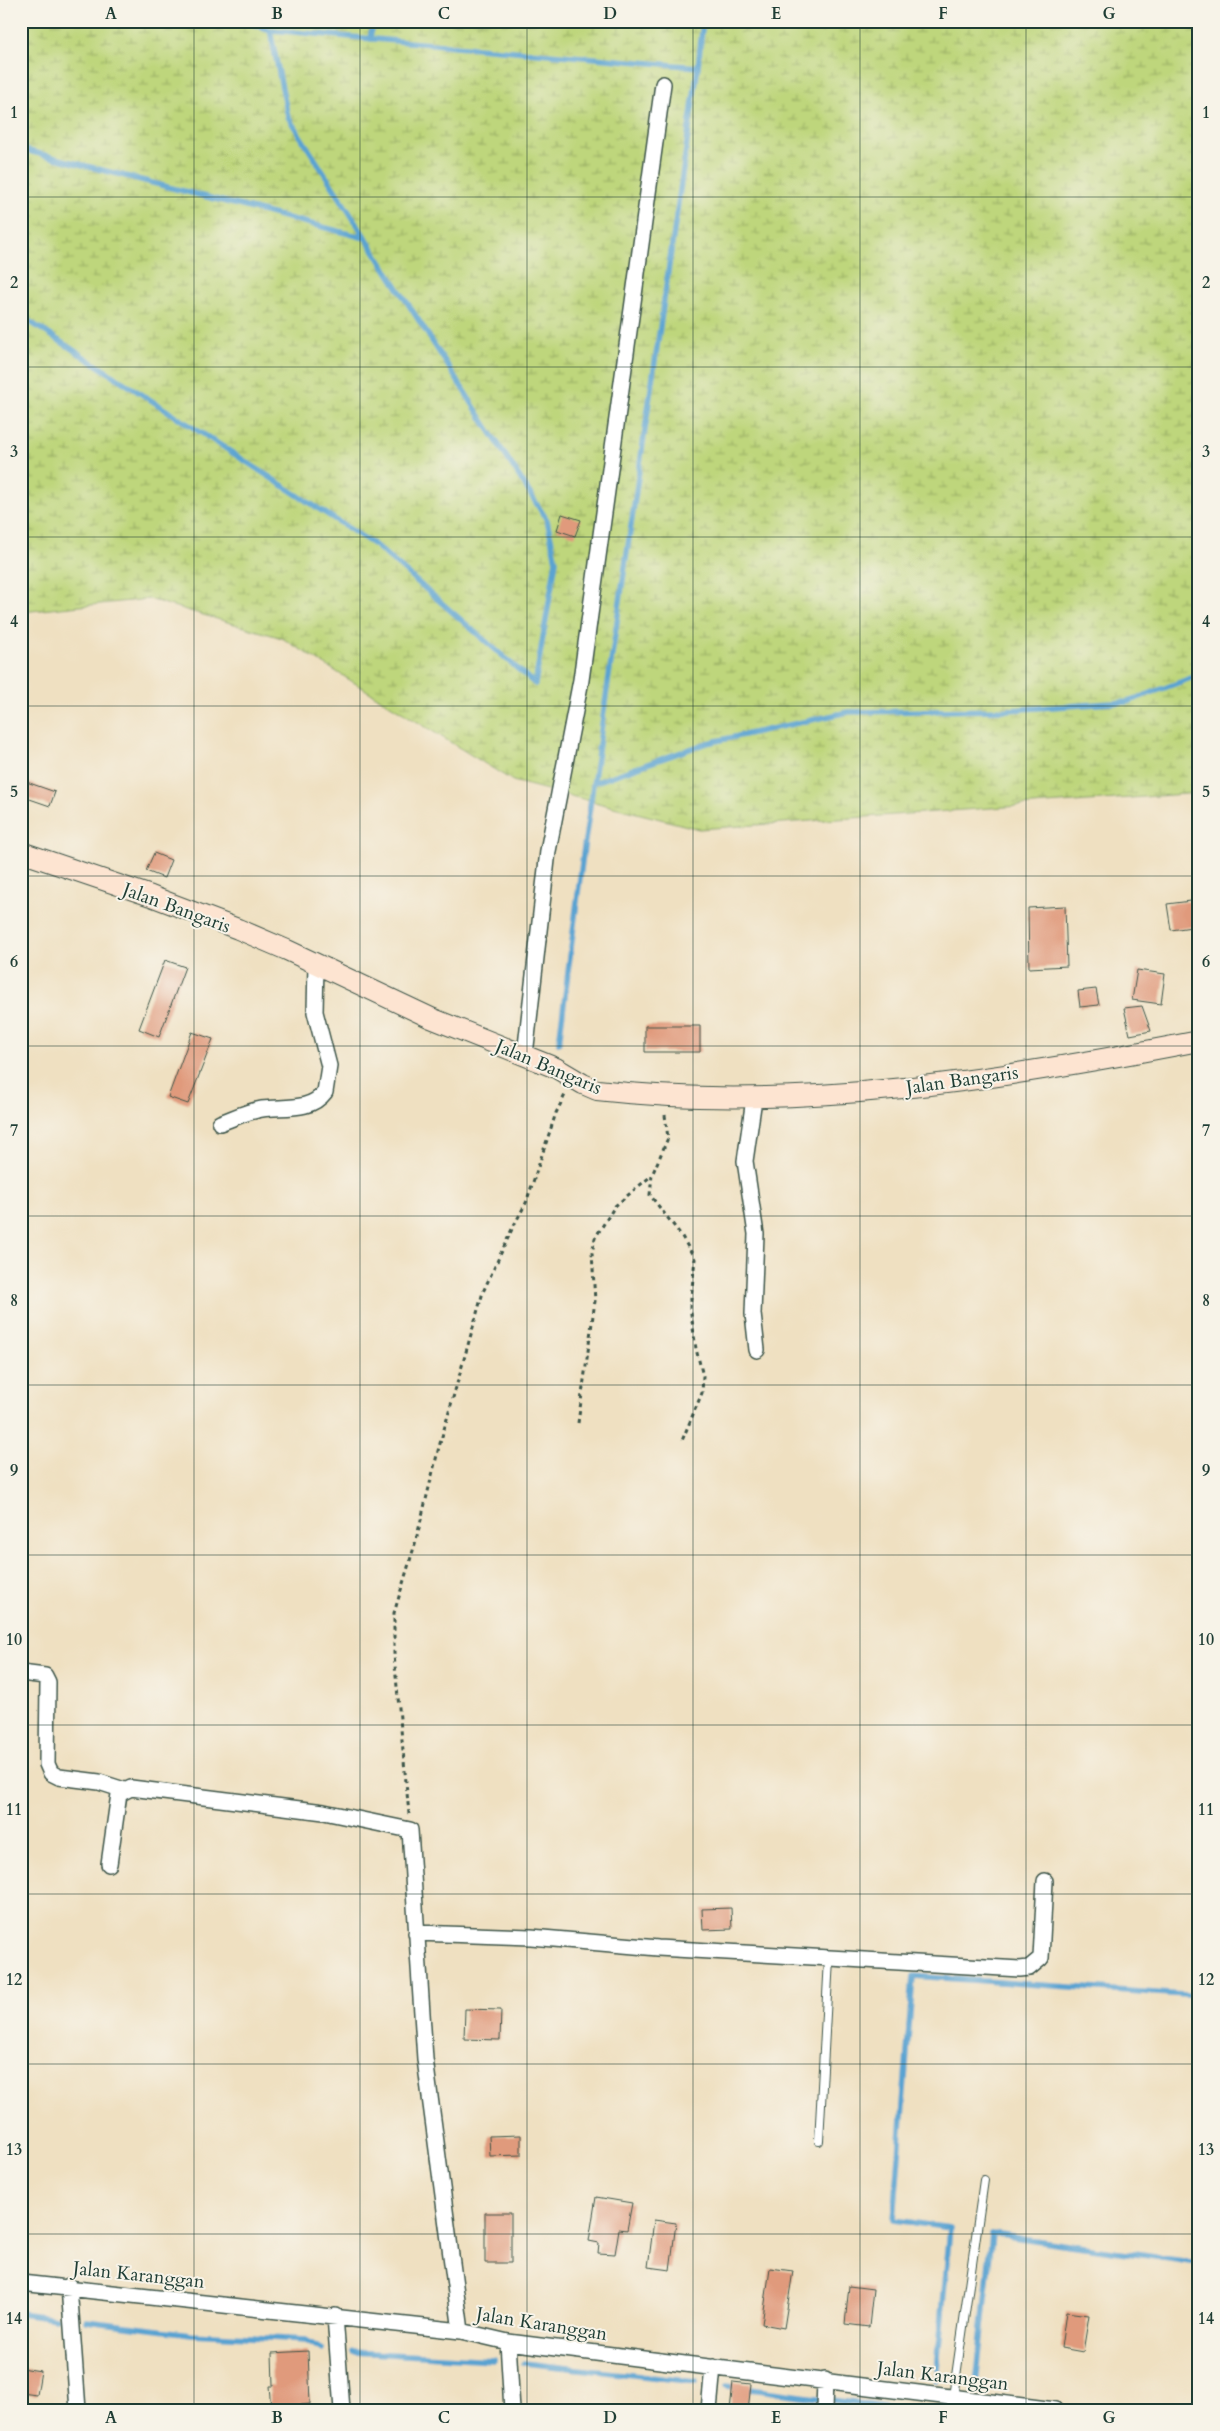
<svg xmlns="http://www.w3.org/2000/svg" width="1220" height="2431" font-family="Cardo,serif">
<defs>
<pattern id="wetland-marsh" width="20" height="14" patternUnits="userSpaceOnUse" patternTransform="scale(1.25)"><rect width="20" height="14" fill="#bed67b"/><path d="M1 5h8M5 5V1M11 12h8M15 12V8" fill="none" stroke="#9aaf66"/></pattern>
</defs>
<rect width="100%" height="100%" fill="#f7f3e8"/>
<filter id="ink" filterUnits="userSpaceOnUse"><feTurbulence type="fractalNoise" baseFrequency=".02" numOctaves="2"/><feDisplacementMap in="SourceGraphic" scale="10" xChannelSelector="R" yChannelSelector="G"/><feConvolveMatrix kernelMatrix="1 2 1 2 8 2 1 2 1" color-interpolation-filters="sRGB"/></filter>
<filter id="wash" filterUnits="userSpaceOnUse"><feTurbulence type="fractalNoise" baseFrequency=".0096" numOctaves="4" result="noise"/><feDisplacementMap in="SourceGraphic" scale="20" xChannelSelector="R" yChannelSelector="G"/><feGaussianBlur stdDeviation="1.12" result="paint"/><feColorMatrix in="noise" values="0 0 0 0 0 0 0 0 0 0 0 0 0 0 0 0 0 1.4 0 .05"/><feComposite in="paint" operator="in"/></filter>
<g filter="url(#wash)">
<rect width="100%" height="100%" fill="#efe0c1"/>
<path fill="url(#wetland-marsh)" stroke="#6e8a58" d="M21 21H1199V793L699 829 513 781 282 638 149 599 21 612Z"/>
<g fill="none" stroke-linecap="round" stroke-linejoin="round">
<path stroke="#5aa3d1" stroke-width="5.5" d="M270 30 698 67 583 854 559 1043
M370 39 373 21
M698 67 703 21
M21 149 365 238
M21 316 376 546 535 684 556 561 547 520 288 117 270 30 243 21
M593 783 707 743 848 712 1008 710 1127 702 1199 675
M21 2313 56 2318
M87 2321 191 2334 306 2340 322 2350
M353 2352 494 2360
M524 2363 696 2382
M936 2380 950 2228 894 2220 913 1976 1199 1996
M976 2385 992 2234 1198 2263 1199 2257
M727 2386 906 2410"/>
</g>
<g id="blocks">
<path fill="#e09a7c" d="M562 514 581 520 575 536 557 530Z
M21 780 55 792 50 806 21 796Z
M154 853 171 860 164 878 146 871Z
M1199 900V926L1171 930 1167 904Z
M1065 906 1067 966 1029 968 1028 908Z
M165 960 185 967 159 1037 139 1029Z
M1137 970 1165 974 1161 1004 1132 1000Z
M1096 989 1099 1005 1080 1007 1078 991Z
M1142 1006 1151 1031 1130 1035 1124 1008Z
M645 1026H700V1052H645Z
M192 1032 213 1039 188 1104 168 1097Z
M731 1908 732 1929 703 1930 702 1909Z
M465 2009 501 2010 500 2040 464 2039Z
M521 2135V2155L490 2156 489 2136Z
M596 2197 632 2203 627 2230 619 2229 615 2254 598 2253 599 2243 589 2241Z
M485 2213H511V2263H485Z
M654 2220 676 2223 670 2270 648 2267Z
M770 2268 793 2271 784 2328 762 2324Z
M849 2286 873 2289 869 2327 845 2324Z
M1066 2312 1089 2315 1083 2352 1061 2348Z
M308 2351 310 2404 271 2408 269 2386H273L272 2353Z
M21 2368 41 2371 37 2395 21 2393Z
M733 2382 751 2384 748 2410H730Z"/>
</g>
</g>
<g filter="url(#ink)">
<use href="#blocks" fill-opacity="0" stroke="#3e5549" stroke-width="1"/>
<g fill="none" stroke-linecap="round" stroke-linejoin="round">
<defs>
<path id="lane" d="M819 2141 829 1959
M953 2397 984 2180"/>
<path id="street" d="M525 1055 548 851 581 680 663 84
M754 1099 745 1161 756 1234 753 1314 757 1350
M220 1123C234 1118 248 1111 262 1109 284 1106 310 1112 325 1092L329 1066 315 1012 316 964
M21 1673 45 1676 48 1682 47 1764 51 1773 59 1777 99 1782 124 1790
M109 1864 119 1794 131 1788 324 1812 410 1830 425 2059 461 2331
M416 1933 531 1937 658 1948 1020 1969 1029 1968 1041 1958 1045 1881
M21 2283 461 2331 508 2342 1055 2410
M69 2286 78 2410
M335 2316 342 2410
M508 2342 512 2410
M709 2410 713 2367
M824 2410 825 2380"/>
<path id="secondary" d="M21 852 151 896 238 929 287 950 431 1018 556 1068 583 1084 597 1090C799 1113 1001 1079 1199 1041"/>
</defs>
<use href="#lane" stroke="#3e5549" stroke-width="10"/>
<use href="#street" stroke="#3e5549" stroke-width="18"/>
<use href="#secondary" stroke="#3e5549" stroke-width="22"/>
<path stroke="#3e5549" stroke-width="3" stroke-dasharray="4 4" stroke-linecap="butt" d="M665 1115 668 1138 652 1175 650 1195 681 1235 695 1259 690 1307 696 1349 703 1376 702 1393 681 1443
M578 1423 595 1301 592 1253 595 1238 615 1206 651 1176
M1195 1631 1199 1627
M409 1814 394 1655V1613L415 1544 439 1447 483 1292 513 1227 526 1203 556 1113 565 1095"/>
<use href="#lane" stroke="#fff" stroke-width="8"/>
<use href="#street" stroke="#fff" stroke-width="15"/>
<use href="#secondary" stroke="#fde4d1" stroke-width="20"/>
</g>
</g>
<path fill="none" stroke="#1f3d34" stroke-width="1" stroke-opacity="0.55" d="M194 21V2410M360 21V2410M527 21V2410M693 21V2410M860 21V2410M1026 21V2410M21 197H1199M21 367H1199M21 537H1199M21 706H1199M21 876H1199M21 1046H1199M21 1216H1199M21 1385H1199M21 1555H1199M21 1725H1199M21 1894H1199M21 2064H1199M21 2234H1199"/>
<g text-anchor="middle" stroke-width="4" stroke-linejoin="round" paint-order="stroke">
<g font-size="19" fill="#1f3d34" stroke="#f7f3e8">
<text transform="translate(177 907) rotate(20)" y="7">Jalan Bangaris</text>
<text transform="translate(549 1066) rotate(23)" y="7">Jalan Bangaris</text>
<text transform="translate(962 1079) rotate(-8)" y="7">Jalan Bangaris</text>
<text transform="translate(139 2274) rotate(6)" y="7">Jalan Karanggan</text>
<text transform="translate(542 2323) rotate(9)" y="7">Jalan Karanggan</text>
<text transform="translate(943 2375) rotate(7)" y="7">Jalan Karanggan</text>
</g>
</g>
<rect width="1220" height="2431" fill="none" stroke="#f7f3e8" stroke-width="55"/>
<rect x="28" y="28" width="1164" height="2376" fill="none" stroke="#1f3d34" stroke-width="2"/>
<g font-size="16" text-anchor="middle" font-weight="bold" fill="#1f3d34">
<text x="111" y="19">A</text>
<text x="277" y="19">B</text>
<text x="444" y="19">C</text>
<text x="610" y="19">D</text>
<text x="776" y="19">E</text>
<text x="943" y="19">F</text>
<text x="1109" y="19">G</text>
<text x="14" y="118">1</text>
<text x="1206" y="118">1</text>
<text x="14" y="288">2</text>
<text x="1206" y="288">2</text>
<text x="14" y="457">3</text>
<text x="1206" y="457">3</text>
<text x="14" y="627">4</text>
<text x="1206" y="627">4</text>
<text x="14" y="797">5</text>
<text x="1206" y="797">5</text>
<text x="14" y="967">6</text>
<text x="1206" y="967">6</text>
<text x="14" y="1136">7</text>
<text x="1206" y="1136">7</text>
<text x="14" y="1306">8</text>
<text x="1206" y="1306">8</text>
<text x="14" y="1476">9</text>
<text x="1206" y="1476">9</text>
<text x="14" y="1645">10</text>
<text x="1206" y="1645">10</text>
<text x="14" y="1815">11</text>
<text x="1206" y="1815">11</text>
<text x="14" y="1985">12</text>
<text x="1206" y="1985">12</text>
<text x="14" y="2155">13</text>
<text x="1206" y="2155">13</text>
<text x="14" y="2324">14</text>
<text x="1206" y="2324">14</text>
<text x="111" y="2423">A</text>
<text x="277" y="2423">B</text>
<text x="444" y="2423">C</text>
<text x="610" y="2423">D</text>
<text x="776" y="2423">E</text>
<text x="943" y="2423">F</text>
<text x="1109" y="2423">G</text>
</g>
</svg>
